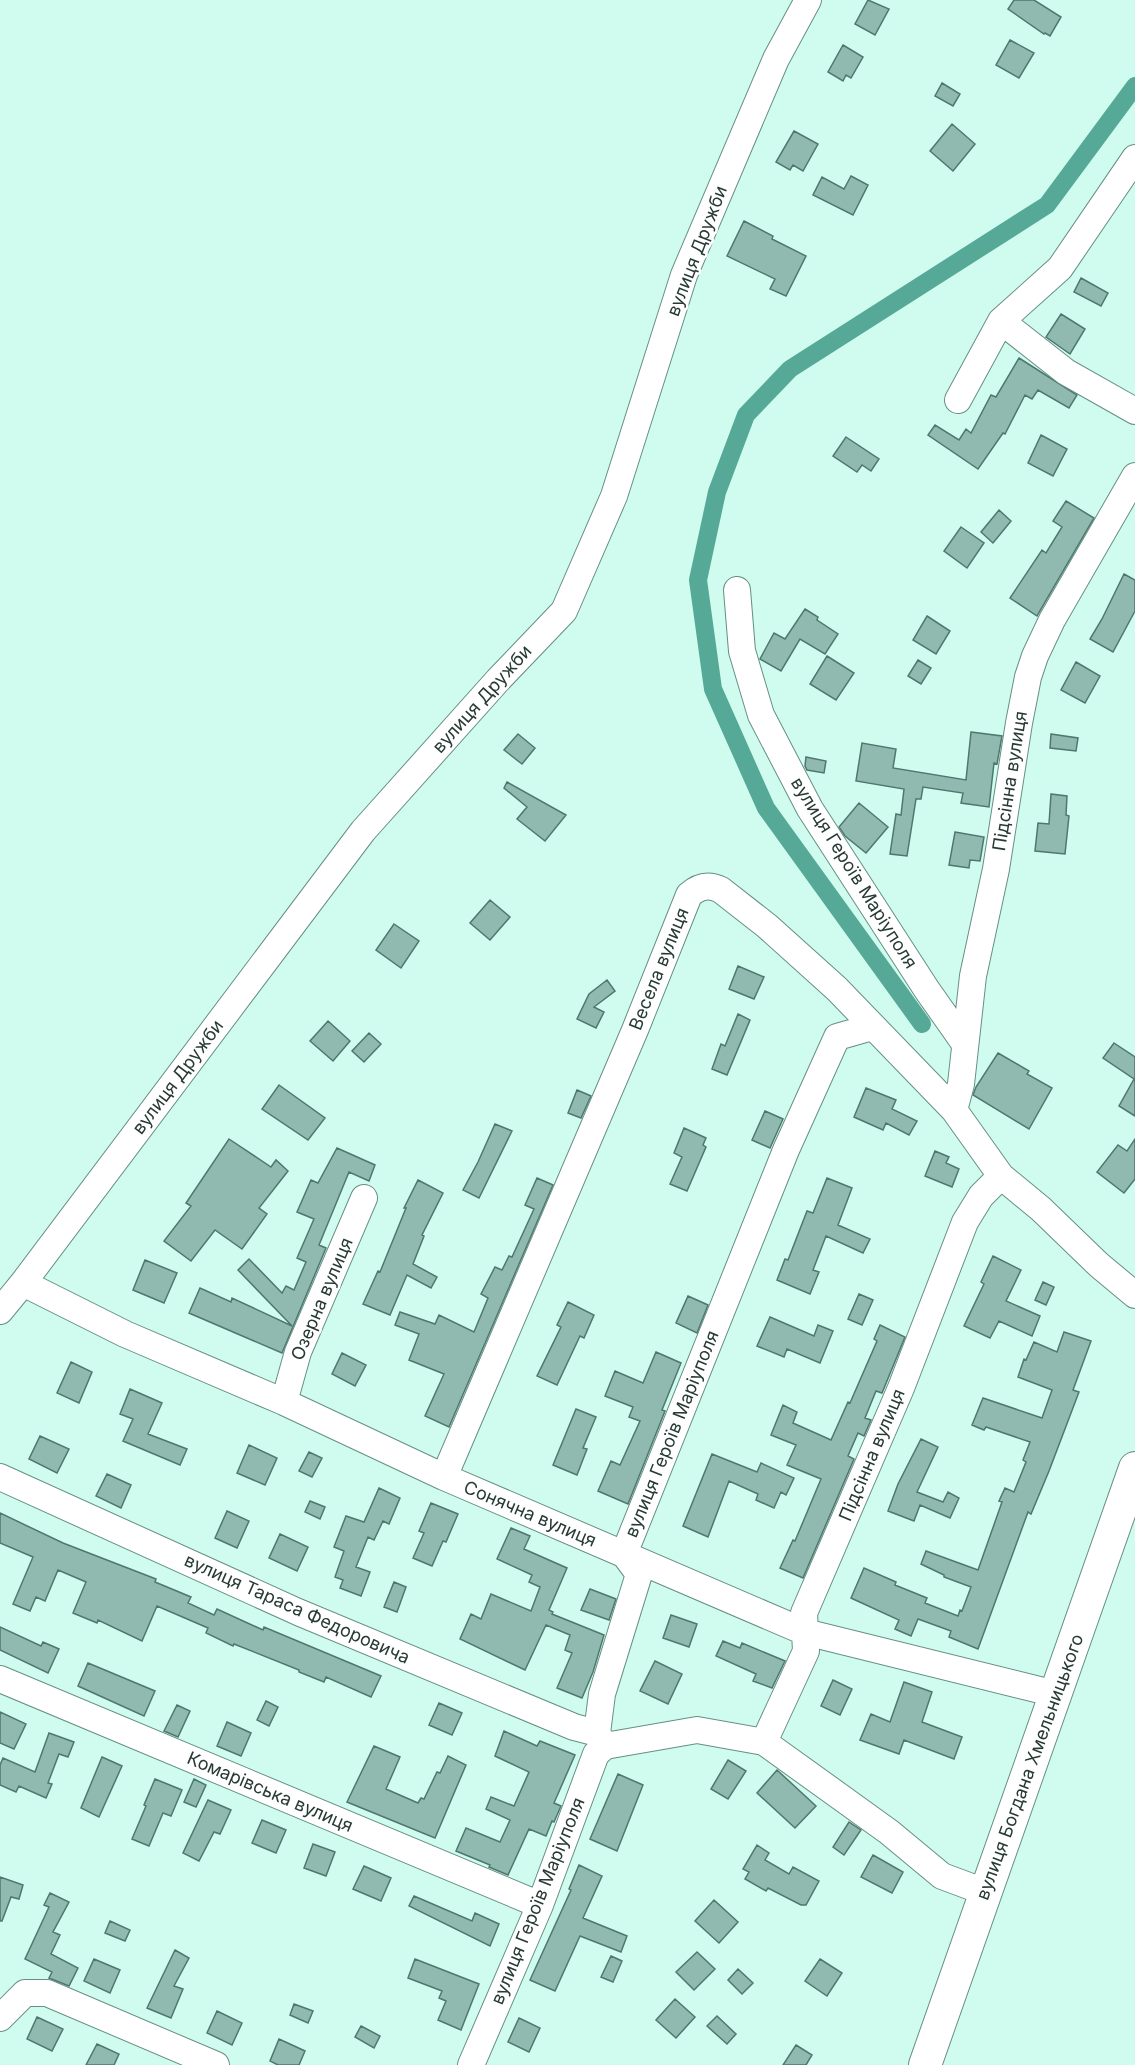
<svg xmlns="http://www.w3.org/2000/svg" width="1135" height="2065" font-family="Inter,sans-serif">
<rect width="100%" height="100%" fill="#d0fcf0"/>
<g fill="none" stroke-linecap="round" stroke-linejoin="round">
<path stroke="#56a997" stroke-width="18" d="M922 1024 766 808 713 689 698 580 717 492 746 415 790 369 1047 205 1135 86"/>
</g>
<path fill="#90bab0" stroke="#4f776d" stroke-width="1.5" d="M868 0 889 9 875 35 855 24Z
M1014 0H1034L1061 17 1050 36 1045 33 1044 34 1008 9Z
M1010 40 1034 53 1019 78 996 65Z
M843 45 863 57 851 78 846 75 843 81 828 72Z
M942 83 960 94 953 106 935 96Z
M952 124 975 144 953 171 930 151Z
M794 131 818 144 803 171 793 165 790 170 776 162Z
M851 176 868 185 853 215 813 195 822 177 844 189Z
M744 221 773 236 772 239 806 256 786 296 770 289 775 279 727 256Z
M1081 278 1108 293 1101 306 1074 292Z
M1061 314 1085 329 1070 354 1046 337Z
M1019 358 1077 395 1069 408 1038 390 1032 399 1025 395 1005 434 1003 433 978 469 928 435 935 425 959 440 966 429 971 433 991 395 996 397Z
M1041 435 1067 449 1053 476 1028 463Z
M846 437 879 459 871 471 862 465 857 472 833 456Z
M1066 501 1094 518 1037 616 1010 598 1042 550 1046 553 1062 527 1053 521Z
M999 510 1011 521 993 543 981 532Z
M961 527 984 543 967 568 944 551Z
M1124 574 1135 580V611L1113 652 1090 639 1102 619Z
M805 609 818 617 817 620 838 634 825 654 800 639 781 671 760 659 774 633 785 639Z
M927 616 950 631 936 654 913 640Z
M827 656 854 673 836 700 810 684Z
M918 660 931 668 921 684 908 676Z
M1076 662 1100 676 1085 703 1061 690Z
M971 732 1002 736 997 764 994 763 989 807 961 803 963 793 923 787 921 799H916L907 856 890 854 896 814 901 815 904 789 856 781 862 743 896 749 893 768 966 780Z
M518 734 535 748 522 764 504 750Z
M1051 734 1078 738 1076 751 1050 748Z
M806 757 826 761 824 773 807 770 805 766Z
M507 782 566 815 545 841 517 819 527 807 504 788Z
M1051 794 1067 796 1066 815 1069 816 1065 854 1035 851 1038 823 1049 824Z
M859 803 888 827 866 853 845 836 839 827Z
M955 832 984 837 980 861 970 860 969 868 949 865Z
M490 900 510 917 490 940 470 923Z
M394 924 419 941 401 968 376 950Z
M738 966 764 977 754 999 729 989Z
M607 980 615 991 594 1007 604 1012 596 1028 577 1019 589 994Z
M738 1014 750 1020 727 1075 712 1069 721 1044 725 1046Z
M328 1021 350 1041 333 1061 310 1041Z
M369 1033 381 1044 364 1062 352 1051Z
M1114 1043 1135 1057V1116L1119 1106 1134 1079 1103 1058Z
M998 1053 1029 1071 1027 1074 1052 1088 1029 1129 973 1095 976 1087Z
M279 1085 325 1118 308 1140 262 1109Z
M866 1088 896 1100 892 1109 917 1121 909 1135 886 1123 883 1130 854 1117Z
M577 1090 591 1096 581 1118 568 1113Z
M765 1111 783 1119 770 1148 752 1140Z
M495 1124 512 1131 479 1198 463 1190 478 1162Z
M684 1128 706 1138 703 1145 706 1147 687 1191 670 1184 682 1157 674 1153Z
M229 1139 271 1167 276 1160 288 1171 259 1208 267 1214 242 1249 215 1230 191 1261 164 1241 191 1206 186 1203Z
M1135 1139V1179L1124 1193 1097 1172 1118 1145 1127 1151Z
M337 1148 375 1165 369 1181 349 1172 319 1245 326 1248 282 1353 189 1313 200 1288 231 1302 232 1298 292 1326 238 1270 249 1259 282 1293 286 1286 294 1290 306 1262 297 1258 314 1219 297 1212 311 1180 318 1183Z
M935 1151 949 1157 946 1163 959 1169 952 1187 925 1176Z
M537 1178 553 1185 449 1427 425 1416 444 1374 409 1360 419 1334 395 1325 400 1312 435 1324 439 1315 474 1332 488 1298 481 1294 495 1267 502 1270 509 1256 512 1257 534 1209 525 1205Z
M827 1178 852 1188 838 1225 870 1239 863 1253 826 1236 813 1270 819 1272 810 1294 777 1280 785 1259 788 1260 807 1211 813 1213Z
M418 1180 443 1193 422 1235 424 1236 413 1264 437 1277 431 1288 407 1275 390 1315 363 1304 378 1271 380 1272 406 1208H404Z
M993 1256 1021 1270 1006 1301 1040 1316 1032 1336 999 1321 990 1338 964 1326 984 1284 981 1282Z
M145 1260 177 1273 164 1303 133 1290Z
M1043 1282 1054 1287 1046 1305 1035 1300Z
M859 1294 873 1300 862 1325 848 1319Z
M688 1296 708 1305 697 1333 676 1323Z
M568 1302 594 1315 584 1338 580 1336 557 1385 537 1376 561 1327 557 1325Z
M770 1317 814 1336 818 1325 833 1331 820 1363 787 1349 784 1357 757 1346Z
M880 1325 905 1337 882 1393 876 1391 865 1418 871 1420 864 1436 858 1433 848 1456 854 1459 803 1578 780 1568 793 1540 795 1541 821 1479 787 1465 796 1445 771 1435 783 1405 797 1412 793 1423 831 1440 848 1402 850 1403 877 1341 874 1339Z
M1064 1332 1091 1341 1073 1390 1079 1392 1049 1471 1031 1514 1028 1512 978 1649 949 1637 951 1631 918 1619 911 1636 895 1629 899 1620 851 1598 864 1568 896 1582 895 1585 927 1598 925 1603 958 1616 960 1610 962 1611 971 1587 944 1577V1575L921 1564 926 1551 978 1570 1002 1502 999 1501 1005 1488 1014 1492 1026 1462 1023 1460 1030 1442 986 1427 984 1430 972 1425 983 1398 1042 1418 1052 1390 1018 1377 1024 1359 1026 1360 1034 1342 1057 1352Z
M656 1352 681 1363 662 1410 665 1411 628 1504 598 1491 611 1461 620 1465 640 1421 629 1417 633 1407 605 1396 615 1371 643 1383Z
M342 1353 366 1365 355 1386 332 1374Z
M71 1362 92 1372 79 1403 57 1393Z
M130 1389 162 1403 148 1434 187 1449 180 1465 123 1441 133 1419 120 1414Z
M576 1409 596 1417 583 1448 587 1449 577 1475 553 1465Z
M40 1436 69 1449 57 1473 29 1459Z
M921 1439 938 1447 917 1492 943 1502 948 1492 959 1498 950 1518 920 1505 914 1521 888 1511 898 1484Z
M249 1445 277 1458 265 1485 237 1473Z
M309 1452 322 1458 312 1477 299 1471Z
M712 1454 757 1472 761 1463 794 1478 786 1495 781 1492 774 1508 756 1500 758 1494 729 1481 708 1537 683 1526Z
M107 1474 131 1485 121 1508 96 1496Z
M379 1488 400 1498 389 1524 383 1521 374 1540 368 1537 356 1567 370 1572 361 1596 340 1588 343 1580 335 1577 344 1551 334 1547 346 1516 364 1522Z
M310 1501 325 1507 320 1519 305 1512Z
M431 1503 458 1514 446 1542 443 1541 432 1566 413 1558 424 1533 419 1531Z
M227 1511 249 1521 237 1548 215 1538Z
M0 1513 63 1543 156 1579 155 1582 191 1597 188 1603 214 1615 217 1609 263 1630 264 1627 381 1676 371 1697 326 1677 324 1682 299 1672V1670L234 1644 233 1646 206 1633 208 1628 157 1606 142 1641 98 1620 97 1623 73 1613 86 1582 58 1570 45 1601 36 1597 30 1611 13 1604 33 1557 0 1543Z
M511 1528 530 1536 524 1549 567 1568 549 1610 553 1612 552 1614 604 1635 593 1672 582 1698 557 1688 572 1653 565 1650 570 1635 546 1625 525 1670 460 1639 471 1614 481 1619 491 1594 531 1611 540 1587 529 1582 532 1575 497 1559Z
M280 1534 308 1547 297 1571 269 1558Z
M394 1582 406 1587 397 1612 384 1607Z
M590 1589 616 1599 609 1620 581 1610Z
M671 1615 697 1624 689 1647 663 1638Z
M0 1627 41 1646 43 1642 59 1649 48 1673 0 1650Z
M723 1641 740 1648 742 1643 785 1661 772 1688 753 1681 756 1674 716 1656Z
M655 1661 682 1674 668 1704 640 1691Z
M88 1663 155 1691 144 1716 78 1686Z
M833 1680 852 1689 840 1715 821 1706Z
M904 1682 932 1692 922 1722 962 1737 954 1759 904 1740 899 1754 860 1740 871 1714 890 1722Z
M266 1701 278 1707 269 1726 257 1720Z
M439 1703 462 1713 452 1735 429 1725Z
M177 1705 190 1711 178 1737 164 1731Z
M0 1712 26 1724 14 1749 0 1743Z
M227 1722 251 1733 241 1756 217 1746Z
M504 1731 537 1746 540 1741 575 1755 554 1803 561 1806 554 1822 552 1821 546 1836 529 1829 508 1875 489 1867 490 1865 456 1851 466 1828 500 1842 510 1820 486 1809 491 1797 514 1806 529 1772 495 1756Z
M49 1733 74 1742 68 1757 59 1754 48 1783 52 1784 46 1798 19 1786 16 1792 0 1785V1765L3 1758 35 1772Z
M374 1746 400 1757 386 1789 418 1803 421 1798 424 1799 437 1772 440 1773 448 1756 466 1765 435 1838 347 1802Z
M102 1757 122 1766 99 1817 81 1808Z
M728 1760 746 1771 728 1799 711 1789Z
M777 1770 816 1806 795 1828 757 1793Z
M618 1774 643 1785 617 1851 590 1839Z
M155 1779 182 1790 171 1816 163 1813 149 1846 132 1839 146 1806 144 1805Z
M194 1779 206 1785 196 1807 184 1802Z
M208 1800 231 1810 220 1834 214 1832 199 1861 183 1853Z
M262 1820 286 1830 276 1853 252 1843Z
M849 1822 861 1830 844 1855 833 1847Z
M313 1844 335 1852 326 1876 304 1868Z
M757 1845 769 1853 765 1860 789 1874 793 1867 819 1881 806 1905H801L768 1888 766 1891 745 1879 749 1872 743 1869Z
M873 1855 903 1872 892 1893 861 1877Z
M579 1865 602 1876 583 1918 627 1936 621 1952 580 1936 555 1991 530 1980 571 1890 569 1889Z
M364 1866 391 1878 381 1901 353 1889Z
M0 1877 23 1885 19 1899 11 1897 2 1921H0Z
M50 1893 69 1902 53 1932 60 1935 51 1954 78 1968 69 1986 49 1978 52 1972 25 1959 49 1907 44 1905Z
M414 1896 472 1921 475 1913 499 1924 490 1946 409 1906Z
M714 1900 738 1922 719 1943 695 1921Z
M110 1921 130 1930 125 1941 105 1933Z
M175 1950 189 1958 174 1986 183 1989 171 2018 147 2008Z
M697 1952 715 1969 694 1990 676 1972Z
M611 1956 622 1961 613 1982 601 1977Z
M94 1959 120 1970 110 1993 84 1981Z
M415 1959 479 1984 461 2030 438 2020 446 2001 439 1998 442 1991 408 1978Z
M820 1959 842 1973 827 1996 805 1981Z
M738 1969 753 1983 742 1994 728 1980Z
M675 1999 695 2017 676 2038 656 2020Z
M294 2004 313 2011 308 2023 290 2015Z
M217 2011 242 2023 232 2045 207 2033Z
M717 2016 736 2034 727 2044 707 2026Z
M37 2017 63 2029 52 2051 27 2039Z
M519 2018 540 2028 529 2052 508 2042Z
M361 2026 380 2036 374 2048 355 2037Z
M279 2039 305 2051 299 2065H278L270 2061Z
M97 2044 119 2054 114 2065H86Z
M796 2045 812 2055 806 2065H783Z"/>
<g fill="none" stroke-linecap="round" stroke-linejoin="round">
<defs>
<path id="minor" d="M1001 321 1066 372 1135 411
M958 400 1001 321 1060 268 1135 158
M737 590 742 651 761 715 810 809 927 990 965 1044
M954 1110 961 1084 973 976 996 869 1019 723 1028 677 1035 656 1052 620 1135 476
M23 1283 125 1334 284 1402 444 1477 805 1632 1056 1694
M0 1311 23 1283 363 831 498 680 564 611 614 496 684 275 776 59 808 0
M284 1402 298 1352 364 1198
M0 1477 298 1612 574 1727 597 1733
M444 1477 635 1030 689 895C699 886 709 884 721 890L767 926 837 989 954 1110 1001 1176 1041 1209 1099 1265 1135 1295
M0 1679 540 1905
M764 1742 806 1651 804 1613 901 1388 965 1222 981 1196 1001 1176
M605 1746 697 1730 764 1742 889 1832 942 1876 985 1892
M0 2018 25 1993H47L216 2065
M471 2065 540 1905 596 1754 605 1746 597 1733 602 1694 639 1574 624 1554 786 1150 837 1037 872 1027"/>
<path id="major" d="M925 2065 1135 1468"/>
</defs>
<use href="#minor" stroke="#668f84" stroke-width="28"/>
<use href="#major" stroke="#668f84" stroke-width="34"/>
<use href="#minor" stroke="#fff" stroke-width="26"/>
<use href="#major" stroke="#fff" stroke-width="32"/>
</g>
<g text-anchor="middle" stroke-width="5" stroke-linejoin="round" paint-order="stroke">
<g font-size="18" fill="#283a35" stroke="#fefefe">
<text transform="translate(697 251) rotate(-69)" y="6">вулиця Дружби</text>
<text transform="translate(482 699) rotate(-48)" y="6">вулиця Дружби</text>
<text transform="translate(1010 781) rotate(-81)" y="6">Підсінна вулиця</text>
<text transform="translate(854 873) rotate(58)" y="6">вулиця Героїв Маріуполя</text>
<text transform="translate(659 969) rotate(-68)" y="6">Весела вулиця</text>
<text transform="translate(178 1077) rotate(-53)" y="6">вулиця Дружби</text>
<text transform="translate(322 1299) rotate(-67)" y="6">Озерна вулиця</text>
<text transform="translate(672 1434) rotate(-68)" y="6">вулиця Героїв Маріуполя</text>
<text transform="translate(872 1455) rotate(-67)" y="6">Підсінна вулиця</text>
<text transform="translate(530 1514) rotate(23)" y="6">Сонячна вулиця</text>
<text transform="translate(297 1609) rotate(24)" y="6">вулиця Тараса Федоровича</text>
<text transform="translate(1030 1767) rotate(-70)" y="6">вулиця Богдана Хмельницького</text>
<text transform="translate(270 1792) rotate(23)" y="6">Комарівська вулиця</text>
<text transform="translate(538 1901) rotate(-68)" y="6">вулиця Героїв Маріуполя</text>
</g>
</g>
</svg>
